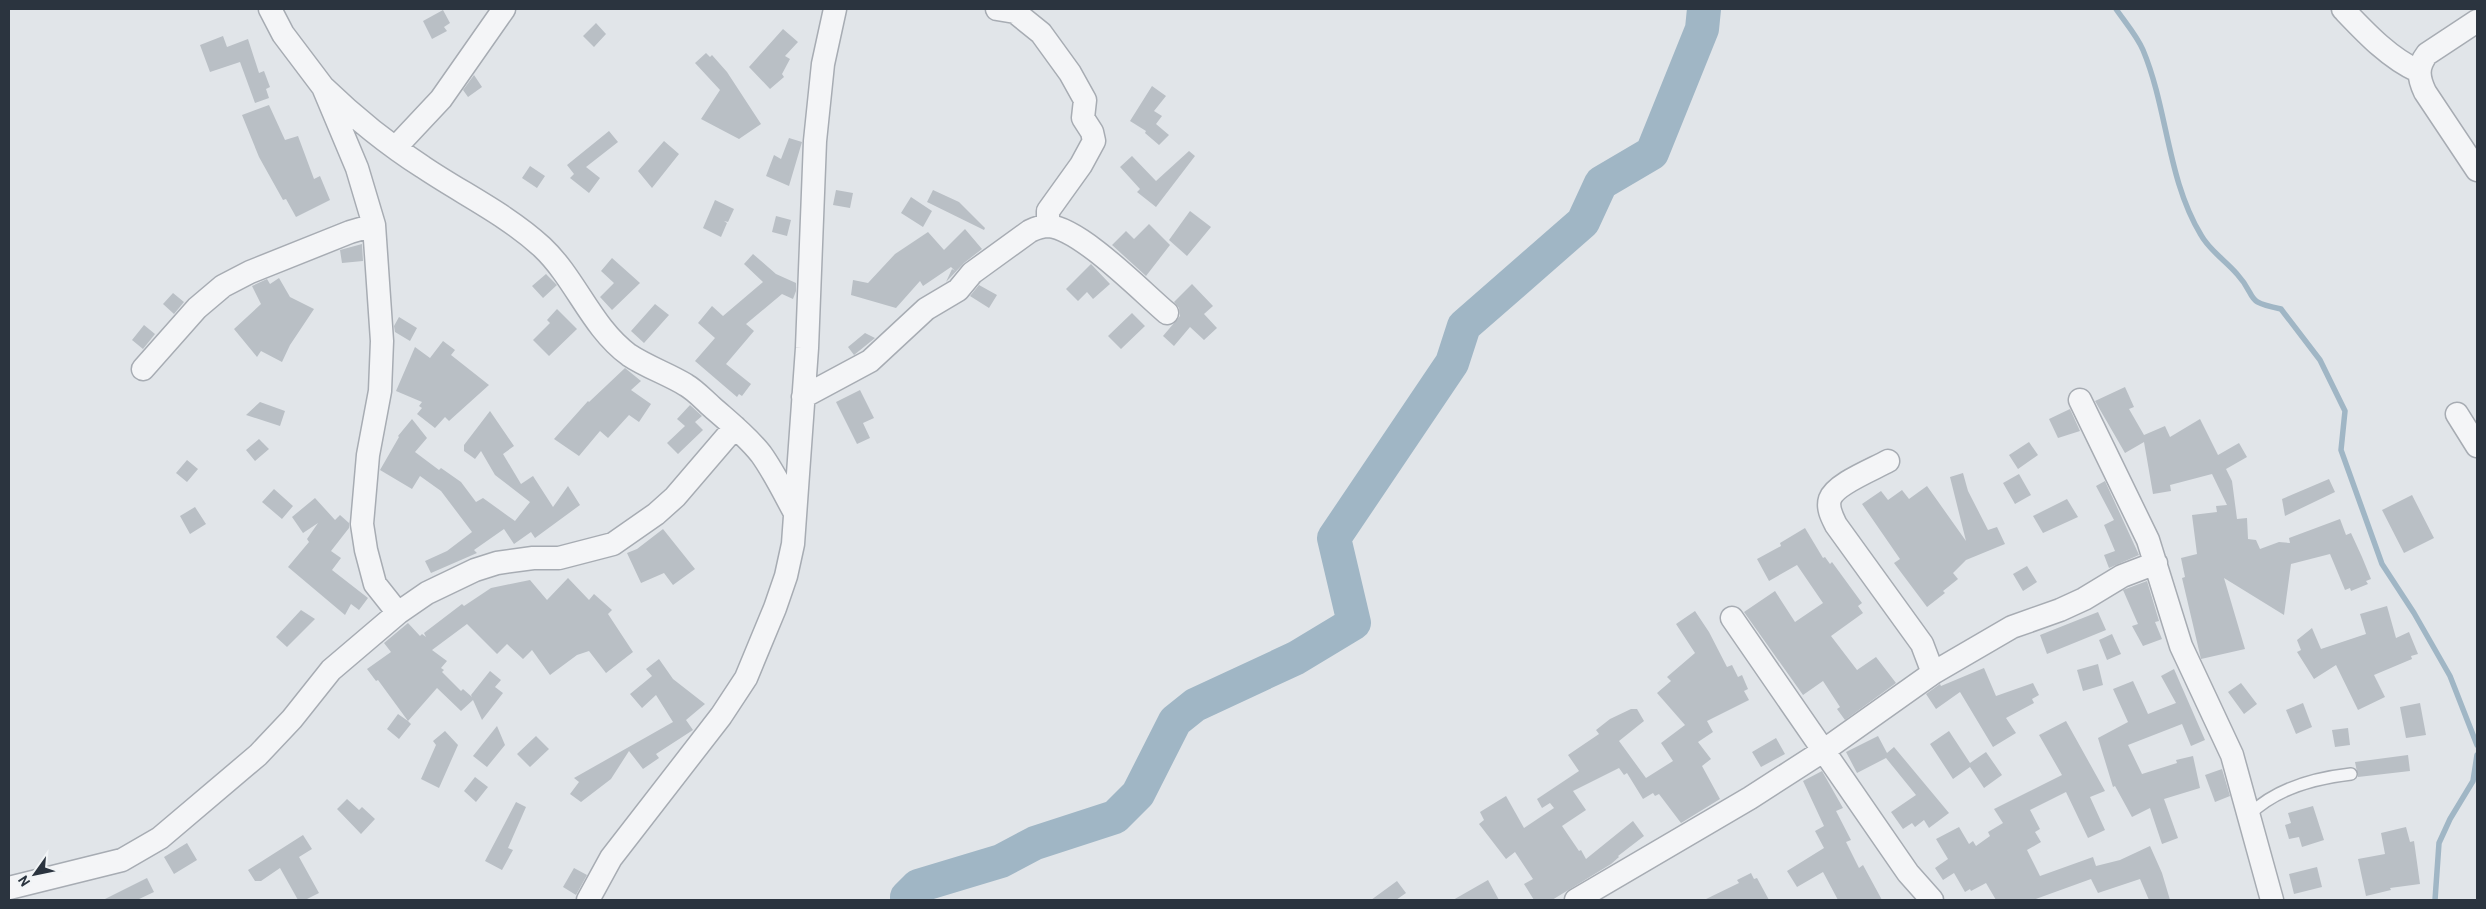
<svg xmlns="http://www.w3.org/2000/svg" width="2486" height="909" font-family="Barlow,sans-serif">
<rect width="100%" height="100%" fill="#e1e5e9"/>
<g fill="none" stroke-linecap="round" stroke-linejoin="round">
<path stroke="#a0b6c5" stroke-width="5.5" d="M2116 9C2125 22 2137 36 2143 50 2168 110 2167 179 2201 235 2209 250 2226 261 2237 274 2259 298 2242 301 2281 309L2320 360 2345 411 2341 450 2382 564 2414 613 2450 676 2477 745
M2435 900 2439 843 2450 819 2473 781 2477 755"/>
<path stroke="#a0b6c5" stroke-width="34" d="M907 900V897L918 886 1001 861 1035 843 1115 817 1138 794 1175 721 1195 705 1296 658 1354 623 1334 538 1452 363 1464 326 1583 222 1601 183 1652 153 1702 29 1704 9"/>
</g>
<path fill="#b9bfc5" d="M443 10 450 23 444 27 447 31 432 39 423 21Z
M596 23 606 34 594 47 583 36Z
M783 29 798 42 785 56 790 59 782 74 784 77 770 89 749 67Z
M223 36 227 47 248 39 259 73 264 71 270 87 266 89 269 98 255 103 240 62 210 72 200 45Z
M706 53 710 57 712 55 727 72 761 124 739 139 701 119 720 90 695 63Z
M474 75 482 87 468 97 463 90Z
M1152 86 1166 96 1154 111 1162 116 1156 124 1169 135 1159 145 1145 133 1146 131 1130 121Z
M269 105 285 140 298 136 314 179 320 176 330 200 296 217 286 199 283 200 259 157 242 115Z
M609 131 618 142 586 167 600 178 589 193 570 178 574 174 567 165Z
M789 138 802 142 789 186 766 176 774 155 781 159Z
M664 141 679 154 652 188 638 171Z
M1189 151 1195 156 1156 207 1137 192 1140 189 1120 167 1132 156 1156 181Z
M530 166 545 176 537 188 522 178Z
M836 190 853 193 850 208 833 205Z
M933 190 959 202 985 228 984 230 927 202Z
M911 197 932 211 923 227 901 213Z
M715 200 734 209 728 222 724 221 727 223 721 237 703 228Z
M1190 211 1211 227 1187 256 1169 240Z
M776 216 791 220 787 236 772 232Z
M1149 224 1170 245 1146 276 1112 245 1126 231 1134 239Z
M965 229 982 249 964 263 946 282 952 269 955 271 951 267 923 286 920 281 896 308 851 295 853 280 868 283 895 254 928 232 944 250Z
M362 244 363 261 342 263 340 250Z
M753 254 776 274 796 283V291L793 299 782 294 746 324 754 331 726 364 751 384 742 396 739 394 737 397 695 361 715 338 698 323 712 306 723 316 763 282 744 264Z
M612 258 640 283 612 310 600 297 614 283 601 271Z
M1091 264 1110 284 1093 299 1087 292 1078 301 1066 289Z
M546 274 557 285 543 298 532 286Z
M279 278 290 297 314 309 290 345 282 362 261 351 257 357 234 329 261 304 252 286 267 279 270 284Z
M1192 284 1213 306 1204 314 1217 328 1204 340 1190 327 1174 346 1163 336 1180 316 1179 308 1174 302Z
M979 285 997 295 989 308 970 296Z
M173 293 184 302 174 314 163 304Z
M655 304 669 315 644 343 631 331Z
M557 309 577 329 549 356 533 340 550 323 547 320Z
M1132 313 1145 326 1121 349 1108 336Z
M399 317 417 328 410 341 395 332 394 326Z
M144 325 155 334 143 349 132 340Z
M865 333 875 338 854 355 848 347Z
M443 341 455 350 451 355 489 385 449 421 445 417 435 428 417 414 422 408 419 406 422 402 396 391 415 347 430 358Z
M625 368 641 381 631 390 651 404 639 422 629 415 608 438 600 431 579 456 554 439 588 401 589 402Z
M2125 387 2134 407 2129 409 2144 435 2165 426 2170 437 2200 419 2218 455 2239 443 2247 457 2226 469 2232 481 2237 519 2247 518 2248 539 2256 540 2260 549 2279 542 2290 543 2289 538 2340 519 2346 535 2351 533 2362 557 2371 579 2366 581 2368 584 2351 591 2350 588 2345 590 2330 554 2291 564 2284 615 2224 578 2245 649 2201 659 2182 578 2185 577 2181 558 2197 554 2192 515 2217 512 2216 506 2227 505 2212 474 2170 485 2171 491 2153 494 2144 442 2125 453 2095 401Z
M860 390 874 418 863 423 870 438 857 444 836 402Z
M260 402 285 411 280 426 246 415Z
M690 405 702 416 695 422 703 430 678 454 667 443 685 426 677 419Z
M2070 409 2080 431 2058 438 2049 419Z
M490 411 514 446 503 454 521 484 533 476 553 507 568 486 580 505 535 538 531 532 514 544 504 529 474 550 477 553 431 573 425 561 447 551 472 532 441 491 420 476 412 489 380 470 399 437 398 436 412 419 427 438 415 452 439 470 441 468 461 482 476 502 483 498 515 521 530 502 495 475 481 451 475 459 464 451V445Z
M259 439 269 449 255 461 246 450Z
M2029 442 2038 455 2018 469 2009 455Z
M187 460 198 469 187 482 176 473Z
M1963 473 1968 491 1988 530 1997 527 2005 544 1966 560 1953 573 1958 579 1943 591 1945 593 1927 607 1894 563 1900 559 1862 504 1881 491 1888 500 1902 490 1909 499 1927 486 1966 541 1950 477Z
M2019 474 2031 495 2015 504 2003 483Z
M2329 479 2335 492 2285 516 2282 499Z
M2105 481 2139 555 2109 568 2104 555 2115 551 2104 525 2114 520 2096 486Z
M274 489 293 506 282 519 262 502Z
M2412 495 2434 538 2404 553 2382 510Z
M315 498 335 520 340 515 349 523V528L331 551 341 558 332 570 368 598 359 610 351 604 345 615 288 567 309 542 307 539 318 523 303 533 292 517Z
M2067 499 2078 517 2043 533 2033 516Z
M195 507 206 524 190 534 180 516Z
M1805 528 1823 558 1825 557 1830 564 1832 562 1862 603 1858 606 1863 613 1831 636 1857 670 1876 657 1896 683 1845 720 1837 709 1840 707 1823 681 1803 695 1744 612 1775 591 1795 622 1823 603 1797 565 1769 581 1757 559 1781 546 1780 543Z
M663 529 695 569 673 585 664 573 641 583 627 553 637 549Z
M2027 566 2037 582 2023 591 2013 574Z
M568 578 589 600 594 594 612 610 608 614 633 652 606 673 589 651 577 655 550 675 532 650 523 659 507 644 497 654 467 624 432 650 447 661 441 668 444 670 442 672 461 691 463 689 472 697 471 695 490 671 501 680 495 687 503 693 482 720 473 700 461 711 437 688 408 721 411 724 399 739 387 729 398 714 408 721 378 680 376 681 367 669 391 652 384 643 408 623 420 636 422 634 426 637 424 633 462 604 464 606 491 588 530 580 547 600Z
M2147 581 2159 621 2155 622 2162 639 2143 646 2132 626 2138 624 2123 590Z
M2387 606 2396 638 2409 632 2418 654 2411 656 2412 659 2374 675 2385 697 2358 710 2336 665 2314 679 2297 652 2301 650 2297 640 2312 628 2321 649 2366 634 2360 614Z
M301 610 315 619 287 647 276 637Z
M1695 611 1709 632 1727 667 1732 665 1738 677 1742 675 1748 689 1744 691 1749 700 1707 721 1713 732 1698 742 1711 759 1702 766 1720 799 1681 823 1659 794 1655 796 1653 793 1643 799 1627 773 1624 775 1619 768 1573 791 1586 810 1562 826 1579 851 1581 850 1586 859 1633 821 1644 836 1618 856 1619 857 1611 864 1552 900H1534L1524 884 1533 879 1515 852 1506 859 1479 824 1484 820 1480 812 1506 796 1524 828 1554 808 1550 803 1542 808 1537 799 1579 771 1568 755 1599 734 1596 730 1610 719 1631 709H1637L1644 721 1619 741 1646 778 1673 761 1661 743 1685 725 1657 693 1671 681 1667 677 1695 653 1676 624Z
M2098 612 2106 630 2047 654 2040 635Z
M2112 634 2121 654 2107 660 2099 640Z
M659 659 673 679 705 704 686 720 693 730 656 754 659 758 643 769 629 751 611 779 581 802 570 794 579 782 574 778 673 722 656 695 642 708 630 694 652 676 646 669Z
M2098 664 2103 685 2083 691 2077 670Z
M1984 668 1996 696 2033 683 2039 695 2032 699 2034 703 2006 718 2016 733 1993 747 1960 692 1936 709 1926 694 1940 684 1941 686Z
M2174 669 2205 740 2191 746 2182 724 2128 745 2142 774 2177 763 2176 760 2193 756 2200 788 2164 799 2178 838 2162 844 2150 808 2132 817 2115 786 2113 787 2098 738 2128 722 2113 689 2133 681 2148 714 2176 703 2161 676Z
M2241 683 2257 704 2244 714 2228 692Z
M2303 703 2312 727 2296 734 2286 710Z
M2420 703 2426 735 2406 738 2400 707Z
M2066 721 2105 791 2090 797 2105 830 2088 838 2066 792 2030 810 2040 829 2035 832 2041 842 2027 850 2040 876 2093 857 2096 866 2120 860 2150 846 2162 873 2170 900H2149L2140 879 2098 893 2091 879 2033 900H1996L1986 883 1971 891 1970 889 1965 892 1954 873 1943 880 1935 868 1948 859 1936 839 1959 827 1969 844 1973 841 1976 846 1990 836 1988 832 2003 823 1994 809 2062 775 2039 735Z
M497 726 505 745 487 767 473 756Z
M2348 728 2350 745 2335 747 2332 730Z
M445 731 458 745 439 788 421 779 436 745 433 741Z
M1949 731 1970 763 1986 752 2002 775 1984 788 1970 767 1953 779 1930 744Z
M536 736 549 749 530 767 517 754Z
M1878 736 1887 753 1894 747 1949 813 1929 828 1924 820 1915 827 1912 823 1903 829 1891 812 1916 795 1886 758 1857 773 1846 752Z
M1776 738 1785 754 1761 767 1752 752Z
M2408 755 2410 771 2358 777 2355 762Z
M2222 769 2230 796 2215 802 2205 775Z
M1822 771 1843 808 1836 811 1851 840 1846 842 1859 868 1863 865 1882 900H1838L1823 872 1797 887 1787 871 1824 848 1815 831 1824 826 1803 781Z
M475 777 488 787 476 802 464 791Z
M347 799 359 810 362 807 375 819 361 834 337 809Z
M516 802 526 807 508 848 513 850 502 870 485 861Z
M2313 806 2324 840 2302 847 2299 837 2289 839 2285 825 2291 823 2288 813Z
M2406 827 2410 842 2414 841 2420 884 2390 888 2391 890 2366 896 2358 859 2385 854 2381 833Z
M303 835 312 849 299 857 319 893 305 900H298L280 868 261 881H255L248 870Z
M187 843 197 860 174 874 164 857Z
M2317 867 2322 887 2294 894 2289 874Z
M574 868 587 875 576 895 563 887Z
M1751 873 1754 879 1757 878 1769 900H1704L1739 883 1737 880Z
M147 878 154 892 137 900H103Z
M1488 880 1499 900H1453Z
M1397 881 1406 893 1396 900H1371Z"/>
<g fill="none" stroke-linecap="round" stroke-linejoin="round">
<defs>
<path id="lane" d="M2250 814C2277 788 2315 778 2351 774"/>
<path id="street" d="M270 9 283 34 323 87 357 168 374 225 382 341 380 391 368 455 362 524 366 550 375 584 398 613
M997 9 1015 12 1041 33 1070 73 1085 100 1083 118 1092 132 1094 141 1081 165 1048 211V226
M2343 9C2365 32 2389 58 2418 71
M2477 21 2427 54C2417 67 2418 77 2425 92L2477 170
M323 87C354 117 387 144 423 167 463 194 506 214 542 247 576 279 591 327 629 355 647 367 668 374 686 385 695 390 704 400 712 407 729 422 747 436 761 454 774 472 784 493 795 513
M395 148 441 99 504 9
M143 369 197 308 223 286 250 272 350 232 374 225
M803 397 870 361 926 309 958 290 972 273 1030 231C1036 228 1042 226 1049 226 1081 229 1141 291 1167 313
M2080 400 2148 540 2181 646 2232 755 2272 900
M2457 414 2477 446
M1888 461C1874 469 1835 484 1830 499 1827 508 1832 517 1836 525L1922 644 1933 673
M1732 618 1908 873 1932 900
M9 888 122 860 160 838 258 755 292 719 331 670 398 613 427 593 475 570 497 563 533 558H559L613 544 656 514 675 497 735 427
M588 900 611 858 721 716 746 678 775 608 786 576 793 544 807 348 815 141 823 64 835 9
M1576 900 1750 798 1823 751 1933 673 2012 627 2060 610 2084 599 2122 576 2156 563"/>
</defs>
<use href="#lane" stroke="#a7acb3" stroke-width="14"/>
<use href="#street" stroke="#a7acb3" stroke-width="25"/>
<use href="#lane" stroke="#f4f5f7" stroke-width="11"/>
<use href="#street" stroke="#f4f5f7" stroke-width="22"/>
</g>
<rect width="2486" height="909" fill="none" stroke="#2b343f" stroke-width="20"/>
<g transform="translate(35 874) rotate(237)" stroke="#f1f4f6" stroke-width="4" paint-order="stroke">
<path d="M0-4L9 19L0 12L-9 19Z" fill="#2b343f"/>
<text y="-8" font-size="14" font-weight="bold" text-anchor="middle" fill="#2b343f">N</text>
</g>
</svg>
